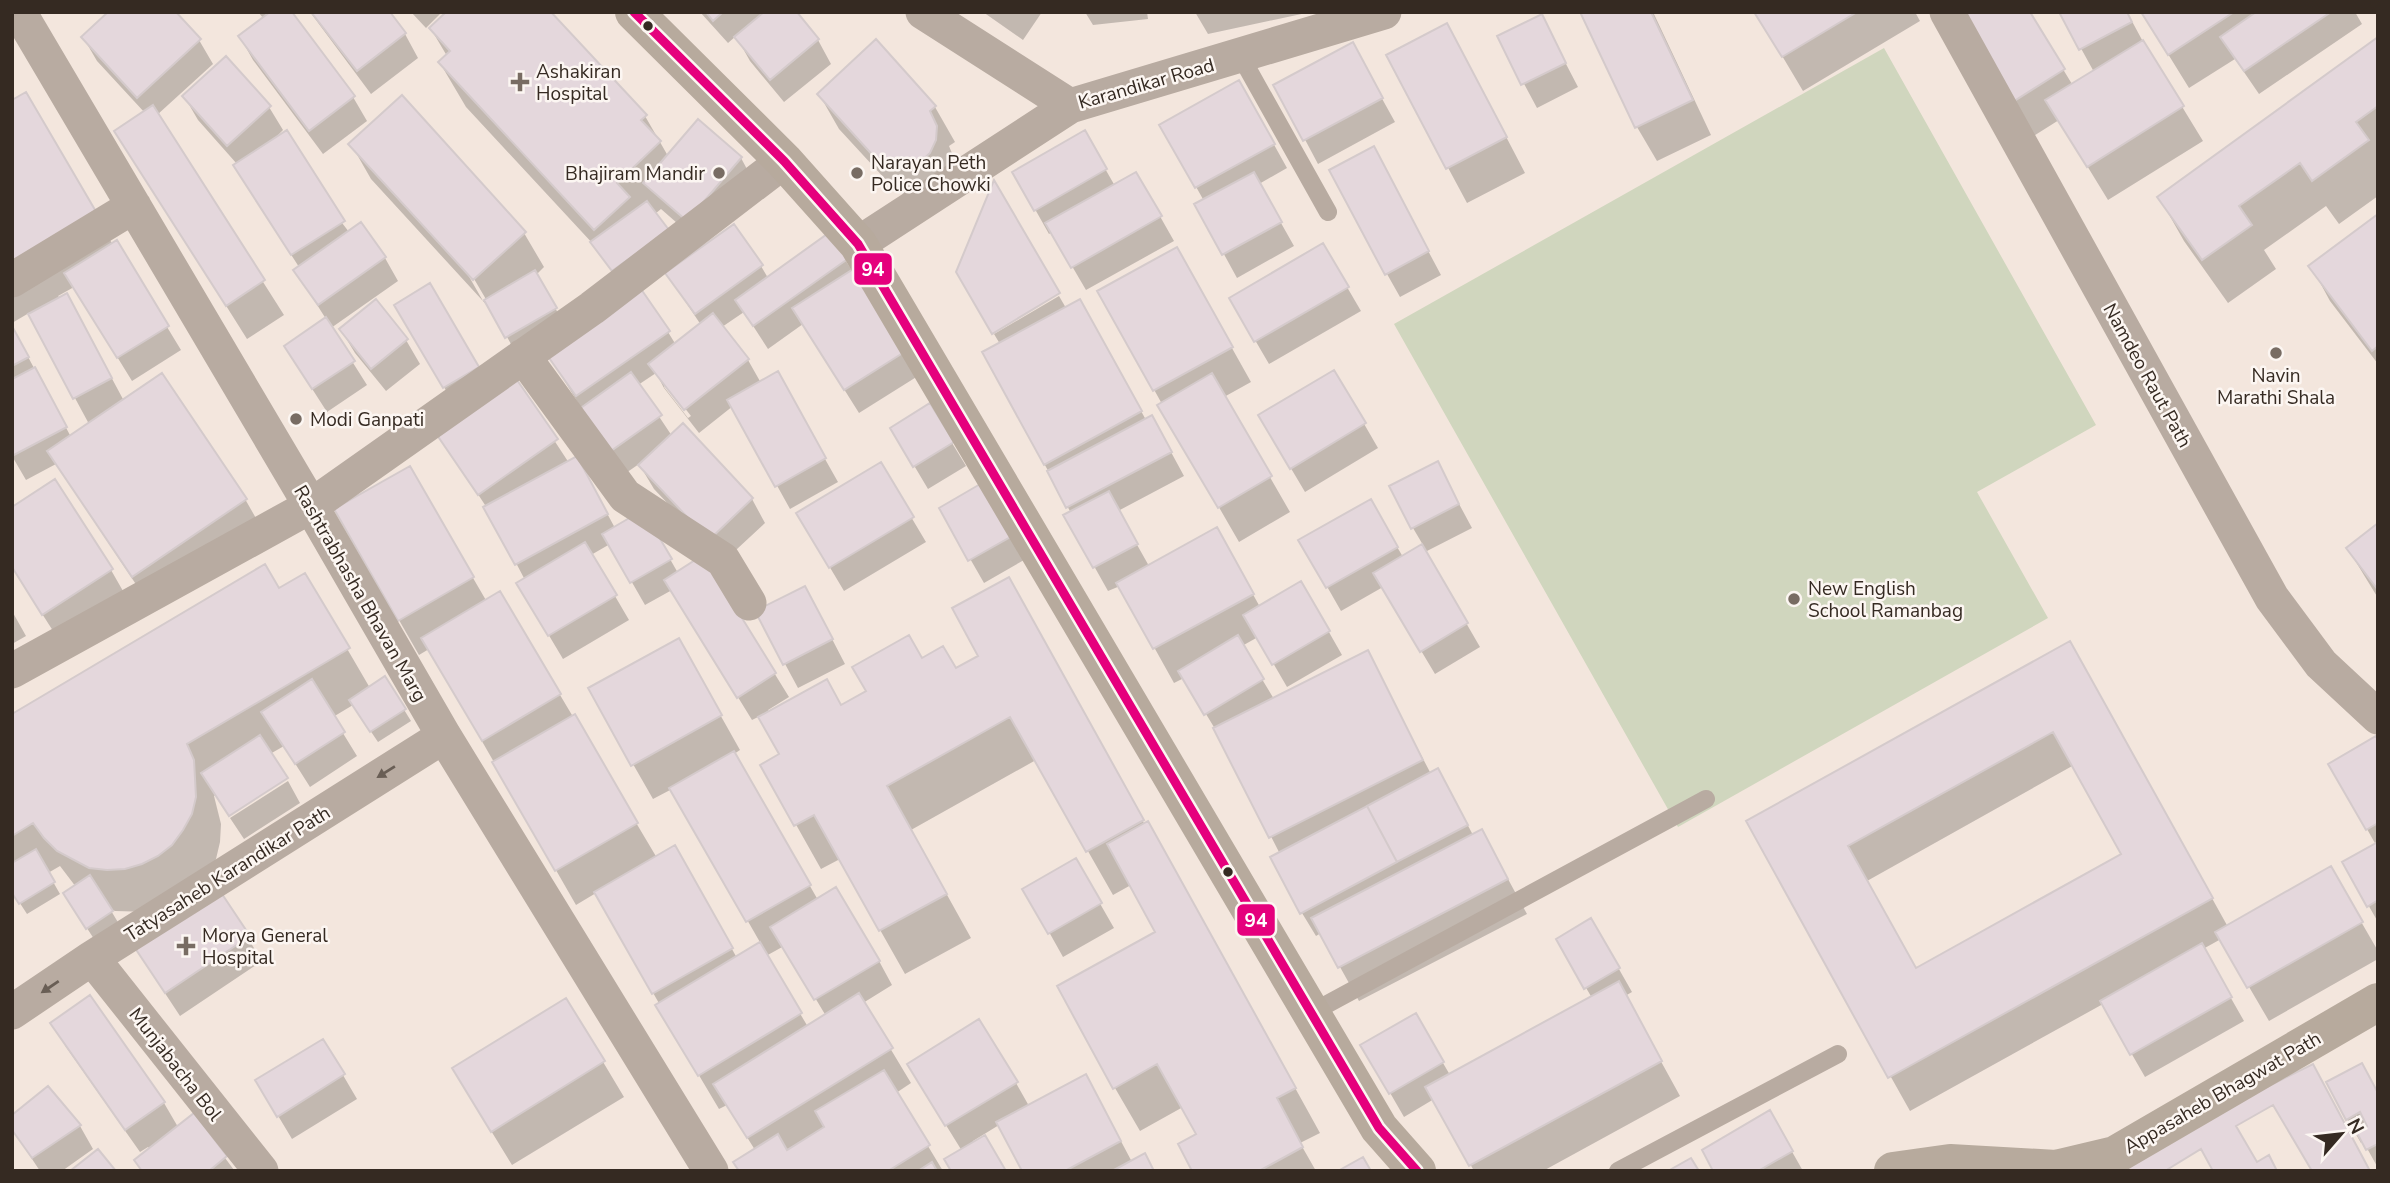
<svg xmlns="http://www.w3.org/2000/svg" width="2390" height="1183" font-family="'Nunito Sans',sans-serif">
<rect width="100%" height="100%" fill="#f3e6dd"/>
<path fill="#d0d6be" d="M1884 48 2096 425 1977 492 2048 618 1678 827 1394 324Z"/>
<path fill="#0003" fill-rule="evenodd" d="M258 12H289L353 97 367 121 323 154 253 60 240 37 264 19Z
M310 12H388L405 34 418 58 371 94Z
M411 12H442L426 28Z
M700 12H795L818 40 831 64 784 102 750 61 736 36 728 43Z
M983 12H1042L1023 40Z
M1085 12H1147L1148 19 1093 25Z
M1195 12H1311L1208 34Z
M1582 12H1653L1711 135 1657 161 1637 127Z
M1756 12H1915L1920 21 1803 91Z
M1955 12H2028L2072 84 2094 72 2061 12H2127L2148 51 2203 141 2108 200 2059 120 2032 137Z
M2142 12H2355L2362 24 2259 94 2235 59 2189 88Z
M1541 16 1578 87 1537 108 1499 37Z
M431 29 645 116 668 156 741 158 754 182 701 244 661 209 655 214 627 294 594 245 466 107 440 63 447 56Z
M83 37 199 40 213 64 157 115 284 315 247 339 116 131 145 113 97 61Z
M2378 40V196L2339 224 2326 206 2264 250 2276 269 2228 303 2184 241 2159 197Z
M876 42 935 107 955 142 949 146 956 163 914 199 900 192 898 193 839 129 819 94Z
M1388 56 1466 60 1525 173 1467 203Z
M1365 68 1395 122 1318 164 1276 85Z
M1239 82 1287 168 1259 184 1294 246 1237 278 1197 205 1204 201 1162 126Z
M26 95 113 245 116 243 181 350 132 381 74 287 58 296 80 319 124 401 245 499 265 534 153 610 56 464 26 480 12 456V327L71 437 89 424 29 313 12 323V102Z
M184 96 269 107 283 130 276 137 349 232 385 258 398 281 331 328 367 385 327 412 300 370 326 319 295 270 299 267 249 189 237 164 198 120Z
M1084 132 1115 186 1136 174 1174 241 1086 290 1052 232 1049 234 1014 172Z
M351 144 524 233 544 267 536 275 569 332 520 360 493 312 371 179ZM470 272 487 301H483L467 273Z
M1386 172 1441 275 1400 297 1387 274Z
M2378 216V364L2330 301 2311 266Z
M829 234 918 376 859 413 803 324 768 349 744 312 722 327 748 360 761 383 777 374 838 482 790 509 733 406 699 433 664 388 656 373 638 385 672 436 752 499 765 523 723 562 654 489 639 464 623 475 549 356 668 332 676 345 701 325 667 274 761 266 768 278ZM666 384 691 416 688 418 664 387Z
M1323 246 1361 311 1269 364 1231 299Z
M1196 284 1251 382 1224 397 1290 512 1239 542 1160 405 1162 404 1100 292Z
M429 286 491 392 458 411 396 305Z
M1059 296 1066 308 1099 335 1146 420 1165 441 1184 476 1118 511 1149 566 1236 564 1260 607 1301 583 1342 655 1287 687 1258 637 1242 646 1274 699 1367 652 1431 774 1451 794 1473 835 1482 831 1527 914 1359 1001 1321 933 1316 936 1302 913 1280 854 1220 737 1184 678 1174 683 1120 586 1108 591 1066 516 1071 513 984 353 1000 344 994 334Z
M341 330 406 340 420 364 386 391 355 353Z
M1334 372 1378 448 1305 492 1260 416Z
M516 382 569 463 590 482 615 528 643 512 678 573 703 558 789 697 768 710 769 713 841 707 921 660 955 671 1033 623 1145 825 1173 867 1320 1133 1300 1143 1316 1171H1194L1198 1135 1183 1107 1140 1131 1115 1088 1158 933 1131 885 1113 895 1036 760 911 830 971 938 905 974 840 859 821 869 763 766 781 755 760 716 752 720 672 590 645 605 610 544 591 555 629 620 563 659 532 607 525 580 487 508 439 435Z
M952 443 966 466 928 489 906 452Z
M1437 463 1472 528 1425 552 1480 647 1435 674 1383 587 1341 611 1301 541 1370 501 1403 557 1423 545 1413 528Z
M880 465 926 542 844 591 798 514Z
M409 468 487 602 500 594 657 858 675 848 737 958 761 944 672 789 653 799 590 689 678 640 740 750 734 754 818 900 879 961 892 985 863 1003 911 1083 896 1093 943 1171H740L755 1150 727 1105 719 1109 678 1040 660 1005 596 893 576 905 429 649 419 655 336 510ZM784 946 826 1016 808 1027 766 956Z
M982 485 1024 560 984 583 941 508Z
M2378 526V598L2348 549Z
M12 567 111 570 131 605 64 648Z
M304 575 370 688 385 679 411 721 378 742 353 705 333 717 357 756 310 787 284 746 270 754 214 796 221 824 220 842 216 859 208 875 150 912 115 911 110 909 119 924 94 939 72 905 76 887 60 866 48 873 60 894 27 914 12 891 14 864 12 861V716L279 591Z
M12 611 26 636 12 644Z
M757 612H818L845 664 798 688Z
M2089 677 2228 927 2330 868 2378 951V959L2269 1021 2221 939 2203 949 2244 1021 2145 1077 2103 1004 1910 1111 1748 822ZM2074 765 2124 854 1916 970 1867 881Z
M2378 743V922L2344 863 2376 845 2331 765Z
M288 781 300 803 244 839 230 818Z
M1075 860 1114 928 1063 957 1025 889Z
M218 890 262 961 180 1016 149 969Z
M1591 920 1632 992 1625 996 1680 1096 1543 1171H1474L1434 1099 1404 1117 1363 1046 1415 1015 1450 1075 1592 998 1558 940Z
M89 998 164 1103 178 1127 193 1115 234 1170 236 1171H142L136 1160 150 1149 148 1147 140 1152 66 1047 52 1023Z
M566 1000 624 1097 512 1165 474 1103Z
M323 1041 357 1099 292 1139 271 1104Z
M1016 1083 1029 1106 1105 1111 1132 1162 1153 1171H1024L999 1125 973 1141 974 1144 962 1151 923 1088Z
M2378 1094V1168L2363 1141 2361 1143 2347 1119Z
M1770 1113 1803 1171H1715Z
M80 1126 93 1149 62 1171H40L12 1129Z"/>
<path fill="#e4d7dc" stroke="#d4cacb" stroke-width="2" fill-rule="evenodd" d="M108 12H176L201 39 137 98 81 37Z
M270 12H292L355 96 309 131 238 36Z
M311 12H390L406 33 357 71Z
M446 12H551L647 115 641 120 661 141 617 183 630 197 594 230 438 62 450 51 429 28Z
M706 12H723L713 21Z
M764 12H797L819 39 770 80 734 37Z
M1580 12H1651L1693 100 1635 128Z
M1754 12H1857L1782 57Z
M1954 12H2030L2065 69 2011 103Z
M2059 12H2127L2132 22 2079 50Z
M2141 12H2234L2168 55Z
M2256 12H2331L2244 71 2220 37Z
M1542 14 1566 63 1521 85 1497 36Z
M1447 23 1507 137 1446 169 1386 55Z
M2378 37V106L2356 122 2369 140 2312 181 2300 163 2239 206 2252 225 2202 260 2157 197Z
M876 39 936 106 930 111 937 126 936 140 930 153 920 162 907 166 893 165 879 158 877 160 817 94Z
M2143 40 2184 106 2087 167 2045 100Z
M1353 42 1383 98 1303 141 1273 85Z
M226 56 271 106 227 146 182 96Z
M1239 80 1275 144 1195 188 1159 125Z
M26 92 98 215 12 265V100Z
M402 95 526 232 473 280 348 144Z
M153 105 265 280 226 306 114 131Z
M698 119 742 157 687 221 643 183Z
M287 130 345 221 291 255 233 165Z
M1085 130 1107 169 1034 211 1012 172Z
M1374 146 1429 251 1385 275 1329 170Z
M1136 172 1162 216 1071 268 1045 223Z
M1254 172 1282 222 1222 255 1194 204Z
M994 180 1060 293 992 334 956 272Z
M647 201 669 230 612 271 590 242Z
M2378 214V346L2372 351 2308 266Z
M361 222 386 257 318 305 293 270Z
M734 224 763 265 695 314 665 273Z
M830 232 849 258 753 326 735 300Z
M117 240 169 326 117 358 64 273Z
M1323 243 1349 287 1254 342 1229 298Z
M1177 247 1233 347 1153 391 1097 291Z
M855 268 906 351 844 390 792 308Z
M535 270 557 308 505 338 484 300Z
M430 283 479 367 443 388 394 305Z
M641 289 670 331 576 396 547 355Z
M67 293 112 378 73 399 28 314Z
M376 299 408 339 371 369 339 329Z
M1080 299 1142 411 1044 465 982 352Z
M713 313 749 359 684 410 648 364Z
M326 317 355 361 312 389 284 346Z
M12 326 29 357 12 366Z
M35 367 67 427 12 456V379Z
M1334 370 1366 423 1290 469 1258 415Z
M778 371 826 458 775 487 727 400Z
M631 372 662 415 608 453 578 410Z
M162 373 247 499 132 577 47 451Z
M1212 373 1272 476 1218 508 1157 405Z
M517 380 558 439 478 495 437 435Z
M930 403 954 442 913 467 890 428Z
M1152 415 1172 452 1066 508 1047 471Z
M683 423 753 498 709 540 638 465Z
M577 456 608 514 515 565 483 507Z
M1438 461 1459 504 1411 529 1389 486Z
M881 462 914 517 829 568 796 513Z
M410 466 474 577 398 621 334 509Z
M55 479 113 569 42 615 12 567V507Z
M982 483 1012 536 968 561 939 508Z
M1109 491 1138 544 1093 568 1063 515Z
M1371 499 1398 547 1326 588 1298 540Z
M643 510 672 559 630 583 602 534Z
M2378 523V590L2346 548Z
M1217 527 1254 594 1153 649 1116 583Z
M585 542 617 595 548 636 516 583Z
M1422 544 1468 623 1420 652 1373 573Z
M703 555 776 673 737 698 664 580Z
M265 564 279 588 305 573 350 648 187 744 194 760 196 797 192 814 183 830 172 845 158 856 142 864 125 869 107 870 89 868 57 851 44 838 33 823 12 836V714Z
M1009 577 1144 820 1086 852 1010 717 887 786 947 894 879 931 814 815 794 826 760 765 779 754 758 717 827 679 841 705 866 691 852 667 909 635 922 658 943 646 956 668 978 656 952 608Z
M1301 581 1330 631 1272 665 1243 615Z
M805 586 833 639 783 665 755 611Z
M500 591 561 694 482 741 421 638Z
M1238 635 1264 679 1204 715 1178 671Z
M679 638 722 715 631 766 588 688Z
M2070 641 2213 898 1888 1078 1746 821ZM2053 732 2121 854 1916 968 1848 846Z
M1368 650 1423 760 1269 838 1213 728Z
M385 676 406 709 370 732 349 700Z
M312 679 345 732 295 764 261 712Z
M575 714 638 823 555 871 492 762Z
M260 735 288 778 229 816 201 773Z
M2376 736 2378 740V823L2366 830 2328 764Z
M734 751 811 885 746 922 669 788Z
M1438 768 1468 825 1397 862 1367 806Z
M1367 806 1397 862 1300 914 1270 857Z
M1148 821 1296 1088 1277 1098 1303 1147 1259 1171H1192L1178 1144 1196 1134 1157 1064 1113 1089 1057 986 1155 932 1107 844Z
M1482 829 1508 879 1338 968 1311 918Z
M2378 842V900L2367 907 2342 862Z
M675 845 733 948 652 994 594 892Z
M36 849 55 882 19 904 12 893V863Z
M1076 858 1102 903 1048 934 1022 889Z
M2331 866 2363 922 2247 988 2215 932Z
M90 875 113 911 86 929 63 893Z
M836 887 880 961 814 1000 770 927Z
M218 888 250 936 165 993 133 945Z
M1591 918 1620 968 1584 989 1556 939Z
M760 942 802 1013 698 1076 655 1005Z
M2202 943 2232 997 2130 1055 2100 1001Z
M1619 981 1662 1061 1469 1166 1425 1087Z
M859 993 893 1048 747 1138 713 1084Z
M90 995 165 1102 125 1130 50 1023Z
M566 998 605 1061 491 1132 452 1068Z
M1416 1013 1444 1062 1389 1094 1360 1045Z
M979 1019 1018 1082 945 1126 907 1064Z
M323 1039 345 1074 277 1117 255 1080Z
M2362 1063 2378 1093V1144L2366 1150 2356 1131 2367 1126 2360 1112 2346 1120 2326 1082Z
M2313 1064 2370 1171H2099Z
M884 1070 930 1145 888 1171H739L733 1162 778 1134 787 1150 824 1127 815 1111Z
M1086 1074 1121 1141 1065 1171H1022L996 1122Z
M48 1086 81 1125 32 1158 12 1130V1115Z
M2273 1105 2312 1171H2277L2269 1155 2257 1162 2236 1126Z
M1770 1110 1793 1151 1758 1171H1713L1702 1150Z
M194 1113 227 1156 209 1171H142L134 1160Z
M985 1135 1006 1171H951L944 1159Z
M98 1149 116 1171H70Z
M2201 1149 2213 1171H2165Z
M1145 1153 1154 1171H1112Z
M1363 1157 1371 1171H1338Z
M1691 1158 1699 1171H1668Z
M932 1162 937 1171H918Z"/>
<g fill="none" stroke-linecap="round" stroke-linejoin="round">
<path stroke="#b8aba1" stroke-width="18" d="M1240 55 1328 212
M1311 1013 1706 799
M1618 1171 1838 1054"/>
<path stroke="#b8aba1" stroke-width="35" d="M19 12 311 506 444 736 711 1171
M923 12 1070 106
M1947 12 2272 598 2321 664 2378 717
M858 244 1070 106 1384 12
M12 280 134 206
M523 356 625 496 723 560 749 603
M12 671 311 506 592 308 784 161
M92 958 261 1171
M12 1012 92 958 444 736"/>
<path stroke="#b7aa9d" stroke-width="38" d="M634 12 784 161 858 244 1379 1128 1417 1171
M1893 1171 1950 1163 2056 1169 2115 1155 2378 1002"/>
<defs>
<path id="bus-1" d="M634 12 784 161 858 244 1379 1128 1417 1171"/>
</defs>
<use href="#bus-1" stroke="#fcf6f2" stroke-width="14"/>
<use href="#bus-1" stroke="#e5007d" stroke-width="9"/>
</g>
<defs><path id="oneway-solid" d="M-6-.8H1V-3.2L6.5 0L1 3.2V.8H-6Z" transform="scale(1.75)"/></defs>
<g fill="#695e55">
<use href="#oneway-solid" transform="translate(386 772) rotate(148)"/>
<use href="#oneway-solid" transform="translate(50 987) rotate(146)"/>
</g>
<g fill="#352a22" stroke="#fcf6f2" stroke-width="2.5">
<circle cx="648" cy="26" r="6"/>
<circle cx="1228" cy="872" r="6"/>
</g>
<g fill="#786c63" stroke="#fcf6f2" stroke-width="2.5">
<path d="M516.5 71.5h7v7h7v7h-7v7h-7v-7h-7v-7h7z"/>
<circle cx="719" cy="173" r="7"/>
<circle cx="857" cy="173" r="7"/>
<circle cx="2276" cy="353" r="7"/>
<circle cx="296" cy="419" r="7"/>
<circle cx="1794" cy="599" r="7"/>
<path d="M182.5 935.5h7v7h7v7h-7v7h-7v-7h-7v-7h7z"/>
</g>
<g text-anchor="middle" stroke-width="5" stroke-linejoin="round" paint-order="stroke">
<g font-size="19" fill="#352a22" stroke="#fcf6f2" text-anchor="start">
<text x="536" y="78">Ashakiran<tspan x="536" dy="22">Hospital</tspan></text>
<text x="871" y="169">Narayan Peth<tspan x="871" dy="22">Police Chowki</tspan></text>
<text x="705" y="180" text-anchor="end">Bhajiram Mandir</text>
<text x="2276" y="382" text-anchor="middle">Navin<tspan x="2276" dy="22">Marathi Shala</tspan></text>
<text x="310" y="426">Modi Ganpati</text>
<text x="1808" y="595">New English<tspan x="1808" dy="22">School Ramanbag</tspan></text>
<text x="202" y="942">Morya General<tspan x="202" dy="22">Hospital</tspan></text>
</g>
<g font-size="19" fill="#352a22" stroke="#fcf6f2">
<text transform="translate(1146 83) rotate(-16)" y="7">Karandikar Road</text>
<text transform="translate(2148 375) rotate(61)" y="7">Namdeo Raut Path</text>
<text transform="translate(361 593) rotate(60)" y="7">Rashtrabhasha Bhavan Marg</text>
<text transform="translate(227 873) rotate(-32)" y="7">Tatyasaheb Karandikar Path</text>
<text transform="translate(176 1064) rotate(52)" y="7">Munjabacha Bol</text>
<text transform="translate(2222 1092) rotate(-30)" y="7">Appasaheb Bhagwat Path</text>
</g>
</g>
<g stroke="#fcf6f2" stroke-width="2.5">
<rect x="853" y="252" width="40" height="34" rx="7" fill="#e5007d"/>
<rect x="1236" y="903" width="40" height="34" rx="7" fill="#e5007d"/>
</g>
<g font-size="19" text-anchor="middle" font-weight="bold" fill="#fff">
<text x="873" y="276">94</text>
<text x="1256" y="927">94</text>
</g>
<rect width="2390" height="1183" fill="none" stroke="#352a22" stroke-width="28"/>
<g transform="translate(2341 1134) rotate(62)" stroke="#fcf6f2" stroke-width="5" paint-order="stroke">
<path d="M0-5L12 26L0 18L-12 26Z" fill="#352a22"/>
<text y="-10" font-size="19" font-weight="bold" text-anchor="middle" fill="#352a22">N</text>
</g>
</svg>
